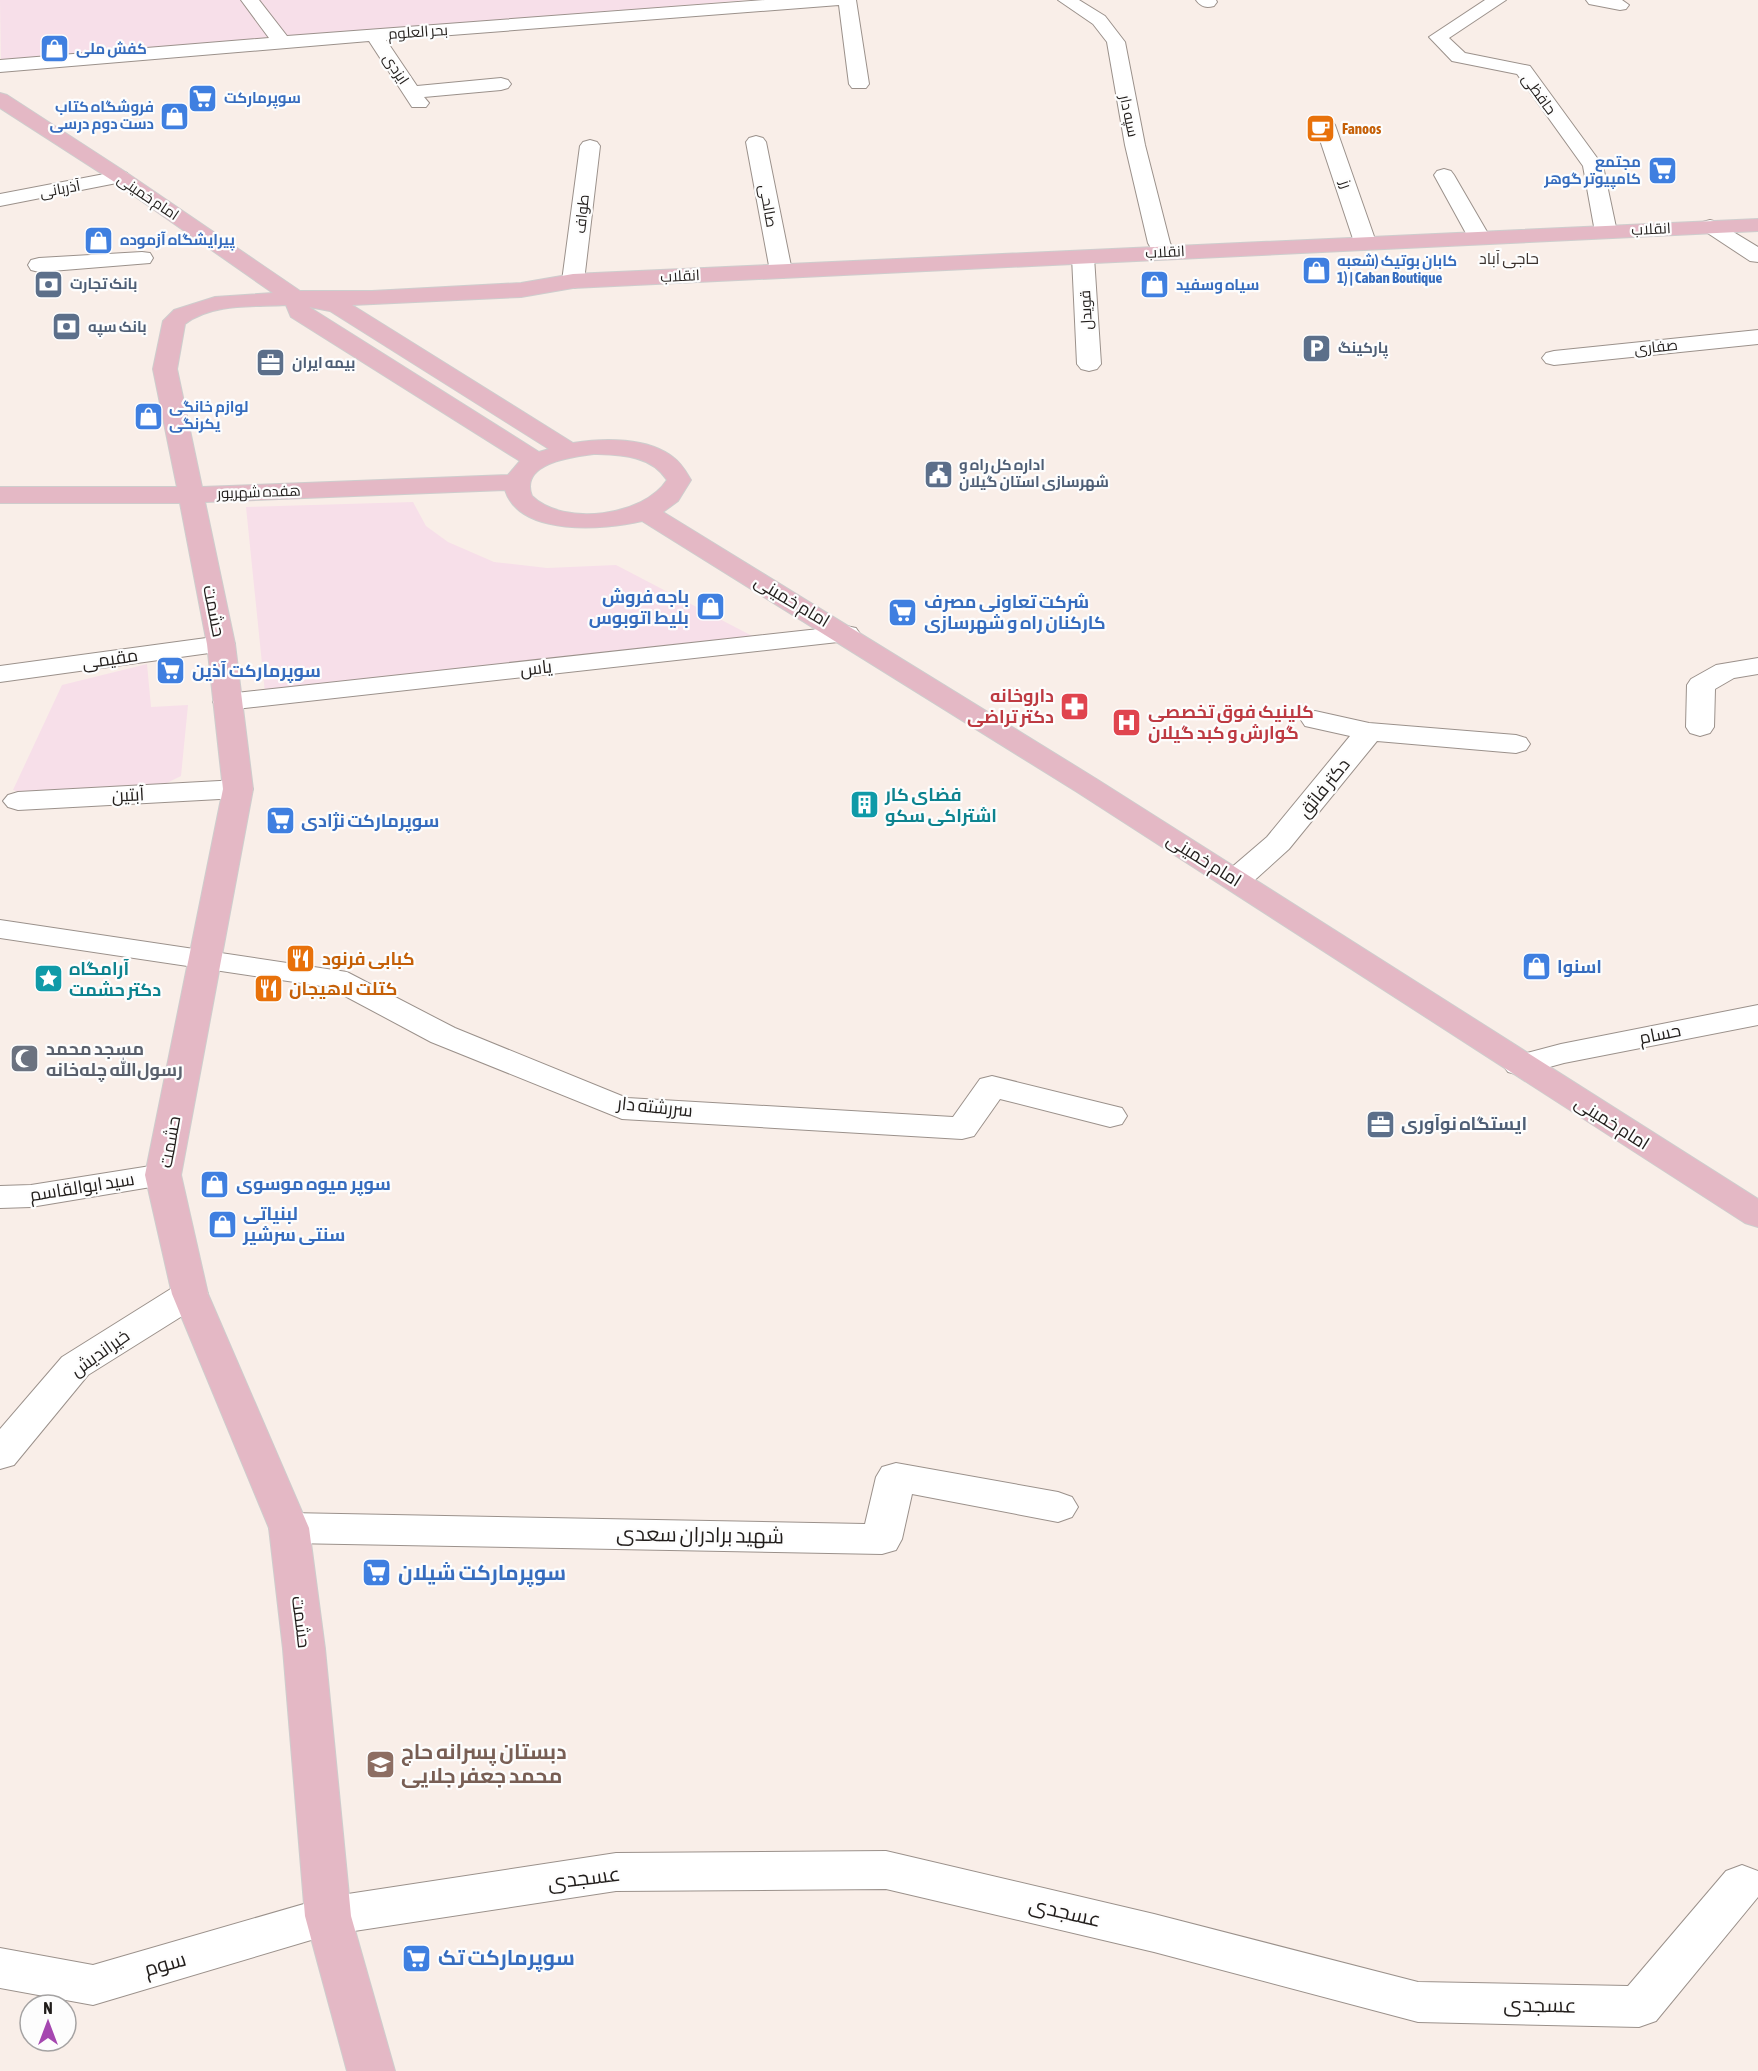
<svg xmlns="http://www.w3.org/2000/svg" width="1758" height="2071" font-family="'Asap Condensed',Cairo,sans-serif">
<rect width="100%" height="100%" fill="#f9eee8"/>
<path fill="#f7dfe9" d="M0 0H747L1 64Z
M413 502 426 526 448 542 494 562 547 568 616 565 758 639 265 693 246 507Z
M147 664 151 707 188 705 181 776 161 786 30 796 13 790 62 685Z"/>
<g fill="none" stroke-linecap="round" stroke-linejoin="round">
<defs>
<path id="minor" d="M241 0H259L287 36 765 0H856L869 84 866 88H852L849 84 839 5 386 40 417 86 501 78 508 80 511 84 508 88 501 90 424 97 429 103 426 107H412L369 41 0 72V60L269 38Z
M1058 0H1079L1105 16 1125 42 1145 145 1170 243 1175 252 1172 257 1164 258 1156 257 1148 243 1125 145 1107 42 1093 24Z
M1196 0H1216L1217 2 1214 6C1206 8 1201 7 1196 0Z
M1485 0H1506L1449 38 1465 53 1530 66 1603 166 1617 232 1614 237 1606 238 1598 237 1595 232 1583 166 1517 74 1452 61 1429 37Z
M1586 0H1622L1629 5 1626 9 1620 10 1589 4Z
M1325 119 1332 121 1335 125 1376 242 1373 247 1365 248 1357 247 1354 242 1315 125 1318 121Z
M756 136 763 138 766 142 792 271 789 276 781 278 773 276 770 271 746 142 749 138Z
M590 140 597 142 600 146 584 281 581 286 573 288 565 286 562 281 580 146 583 142Z
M1444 169 1451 171 1454 175 1490 237 1487 242 1479 243 1471 242 1468 237 1434 175 1437 171Z
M120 171 127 173 130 177 127 181 0 206V194Z
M1710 220 1717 222 1758 247V262L1750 261 1703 230 1699 226 1703 222Z
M1083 251 1091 252 1094 257 1101 364 1097 369 1089 371 1081 369 1077 364 1072 257 1075 252Z
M142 252 150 253 153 258 150 263 39 272 31 270 28 265 31 260 39 258Z
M1758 330V344L1554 365 1546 363 1542 358 1546 353 1554 351Z
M846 626 856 628 860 634 856 640 227 710 217 708 213 702 217 696 227 694Z
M221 636 231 638 235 644 231 650 0 682V666Z
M1758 658V674L1734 678 1715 689 1714 727 1710 733 1700 736 1690 733 1686 727 1687 685 1691 679 1716 665Z
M1315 711 1369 723 1516 735 1526 738 1530 744 1526 750 1516 753 1377 741 1289 849 1247 887 1236 889 1225 887 1221 880 1225 873 1267 837 1350 736 1305 726 1301 720 1305 714Z
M238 780 248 783 253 789 248 795 238 798 18 810 8 807 3 801 8 795 18 792Z
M0 920 347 972 455 1028 627 1098 953 1117 980 1079 992 1076 1122 1108 1127 1116 1122 1124 1110 1127 1000 1099 974 1136 962 1139 622 1119 431 1042 328 987 0 938Z
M1758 1005V1025L1564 1063 1520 1075 1508 1072 1503 1065 1508 1058 1561 1044Z
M163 1164 175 1167 181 1175 175 1183 31 1207 0 1208V1186L31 1185Z
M190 1282 203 1285 208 1294 203 1303 88 1375 14 1465 0 1469V1429L62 1357 177 1285Z
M896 1463 1058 1492 1072 1497 1078 1507 1072 1517 1058 1522 912 1494 902 1539 896 1550 882 1554 289 1543 275 1538 269 1528 275 1518 289 1513 865 1524 876 1477 882 1467Z
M886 1851 1154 1914 1418 1982 1628 1986 1726 1871 1742 1865 1758 1871V1897L1656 2021 1639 2027 1418 2022 1154 1952 886 1889 616 1891 328 1935 93 2005 0 1988V1948L93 1965 328 1897 616 1853Z"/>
<path id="major" d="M0 93 7 95 127 173 300 291H372L521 283 573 274 1758 219V231L573 288 521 297 352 305 573 443C604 438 648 437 674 458 682 464 686 472 691 480L678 501 663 512 1098 780 1758 1199V1227L1745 1223 1077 792 642 521C605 530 520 537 505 490L205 502 235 644 253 789 181 1175 208 1294 309 1528 325 1649 351 1916 395 2071H347L305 1916 283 1649 269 1528 172 1294 145 1175 223 789 207 644 180 503H0V487H177L153 369 163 321 174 310 215 297 273 293 113 181 0 108ZM286 305 291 317 520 461 508 475 202 487 177 369 185 324C212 303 254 307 286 305ZM309 307 330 311 549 449 539 452ZM594 454C621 455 651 455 667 480 644 516 564 527 532 496 519 463 572 457 594 454Z"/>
</defs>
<use href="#minor" stroke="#9b918b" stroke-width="2"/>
<use href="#major" stroke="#cecdcd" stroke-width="2"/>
<use href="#minor" fill="#fff" fill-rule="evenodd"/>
<use href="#major" fill="#e4b8c5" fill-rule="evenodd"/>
</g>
<defs>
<symbol id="shop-square" viewBox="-11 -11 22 22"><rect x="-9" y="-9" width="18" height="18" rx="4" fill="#3f7fe0" stroke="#fdfdfd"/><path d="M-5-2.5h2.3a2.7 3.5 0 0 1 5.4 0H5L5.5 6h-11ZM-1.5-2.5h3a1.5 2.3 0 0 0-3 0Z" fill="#fff"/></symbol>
<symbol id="supermarket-square" viewBox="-11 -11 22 22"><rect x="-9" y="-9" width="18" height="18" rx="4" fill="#3f7fe0" stroke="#fdfdfd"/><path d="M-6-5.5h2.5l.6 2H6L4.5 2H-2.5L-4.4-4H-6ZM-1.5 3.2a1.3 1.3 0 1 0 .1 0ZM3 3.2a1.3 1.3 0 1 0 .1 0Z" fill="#fff"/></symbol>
<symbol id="cafe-square" viewBox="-11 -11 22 22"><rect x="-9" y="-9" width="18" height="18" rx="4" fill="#e8710a" stroke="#fdfdfd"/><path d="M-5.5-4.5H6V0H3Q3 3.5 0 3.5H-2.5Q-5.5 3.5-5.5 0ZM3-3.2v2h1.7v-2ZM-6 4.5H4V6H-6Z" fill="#fff"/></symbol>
<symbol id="bank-square" viewBox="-11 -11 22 22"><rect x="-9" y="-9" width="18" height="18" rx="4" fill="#5c6f8a" stroke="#fdfdfd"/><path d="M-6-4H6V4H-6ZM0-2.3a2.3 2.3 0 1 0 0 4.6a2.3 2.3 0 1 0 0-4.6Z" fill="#fff"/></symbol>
<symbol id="parking-square" viewBox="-11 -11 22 22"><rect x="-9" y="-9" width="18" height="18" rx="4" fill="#5c6f8a" stroke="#fdfdfd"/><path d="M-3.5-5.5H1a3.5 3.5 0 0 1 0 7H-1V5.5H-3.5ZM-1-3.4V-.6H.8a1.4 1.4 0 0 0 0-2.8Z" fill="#fff"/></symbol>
<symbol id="office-square" viewBox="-11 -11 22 22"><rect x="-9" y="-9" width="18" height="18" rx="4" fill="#5c6f8a" stroke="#fdfdfd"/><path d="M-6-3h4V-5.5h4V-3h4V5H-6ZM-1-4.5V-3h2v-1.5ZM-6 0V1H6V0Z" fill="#fff"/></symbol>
<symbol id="civic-square" viewBox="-11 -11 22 22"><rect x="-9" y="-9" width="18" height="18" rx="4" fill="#5c6f8a" stroke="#fdfdfd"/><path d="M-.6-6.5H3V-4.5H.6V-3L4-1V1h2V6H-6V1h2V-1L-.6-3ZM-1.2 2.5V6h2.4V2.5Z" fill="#fff"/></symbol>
<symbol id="pharmacy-square" viewBox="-11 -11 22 22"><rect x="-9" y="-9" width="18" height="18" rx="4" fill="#e0444e" stroke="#fdfdfd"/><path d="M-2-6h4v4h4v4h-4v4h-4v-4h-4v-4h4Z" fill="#fff"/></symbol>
<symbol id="hospital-square" viewBox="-11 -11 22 22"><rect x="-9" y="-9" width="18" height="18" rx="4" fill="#e0444e" stroke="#fdfdfd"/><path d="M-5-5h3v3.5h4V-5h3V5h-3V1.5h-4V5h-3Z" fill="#fff"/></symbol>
<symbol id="building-square" viewBox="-11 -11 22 22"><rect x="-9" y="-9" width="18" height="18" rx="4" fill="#0f9aa8" stroke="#fdfdfd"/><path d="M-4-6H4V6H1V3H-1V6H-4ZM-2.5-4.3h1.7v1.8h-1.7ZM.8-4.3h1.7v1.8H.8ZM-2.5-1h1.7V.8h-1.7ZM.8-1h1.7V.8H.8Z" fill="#fff"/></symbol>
<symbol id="restaurant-square" viewBox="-11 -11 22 22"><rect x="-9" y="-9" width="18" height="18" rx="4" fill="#e8710a" stroke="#fdfdfd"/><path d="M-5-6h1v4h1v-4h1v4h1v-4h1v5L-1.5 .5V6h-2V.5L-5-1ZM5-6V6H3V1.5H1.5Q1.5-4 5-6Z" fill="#fff"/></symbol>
<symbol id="sight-square" viewBox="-11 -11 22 22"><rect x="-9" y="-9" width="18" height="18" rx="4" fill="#0f9aa8" stroke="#fdfdfd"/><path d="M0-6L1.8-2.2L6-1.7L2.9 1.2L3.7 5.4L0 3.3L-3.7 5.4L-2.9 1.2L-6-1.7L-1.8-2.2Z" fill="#fff"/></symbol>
<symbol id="mosque-square" viewBox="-11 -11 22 22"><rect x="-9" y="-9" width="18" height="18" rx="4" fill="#6b7280" stroke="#fdfdfd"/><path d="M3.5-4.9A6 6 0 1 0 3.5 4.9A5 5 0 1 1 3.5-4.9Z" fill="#fff"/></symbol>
<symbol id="school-square" viewBox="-11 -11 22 22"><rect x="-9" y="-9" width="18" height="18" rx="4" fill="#8d6e63" stroke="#fdfdfd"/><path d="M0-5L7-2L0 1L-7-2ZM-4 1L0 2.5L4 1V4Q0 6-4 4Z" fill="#fff"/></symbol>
</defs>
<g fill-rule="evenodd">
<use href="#shop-square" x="38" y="32" width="33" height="33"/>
<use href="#supermarket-square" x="186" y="82" width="33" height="33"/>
<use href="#shop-square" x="158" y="100" width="33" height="33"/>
<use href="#cafe-square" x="1304" y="112" width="33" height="33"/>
<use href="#supermarket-square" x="1646" y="154" width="33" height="33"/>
<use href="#shop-square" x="82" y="224" width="33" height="33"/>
<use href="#shop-square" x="1300" y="254" width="33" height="33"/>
<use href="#bank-square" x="32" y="268" width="33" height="33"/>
<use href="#shop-square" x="1138" y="268" width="33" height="33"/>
<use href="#bank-square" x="50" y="310" width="33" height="33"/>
<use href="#parking-square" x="1300" y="332" width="33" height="33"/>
<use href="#office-square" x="254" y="346" width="33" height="33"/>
<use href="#shop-square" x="132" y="400" width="33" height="33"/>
<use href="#civic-square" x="922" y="458" width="33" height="33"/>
<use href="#shop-square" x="694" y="590" width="33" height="33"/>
<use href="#supermarket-square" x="886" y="596" width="33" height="33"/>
<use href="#supermarket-square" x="154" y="654" width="33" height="33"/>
<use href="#pharmacy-square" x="1058" y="690" width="33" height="33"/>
<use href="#hospital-square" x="1110" y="706" width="33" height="33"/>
<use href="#building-square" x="848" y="788" width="33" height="33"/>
<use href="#supermarket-square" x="264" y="804" width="33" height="33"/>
<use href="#restaurant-square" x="284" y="942" width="33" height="33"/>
<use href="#shop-square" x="1520" y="950" width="33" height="33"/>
<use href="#sight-square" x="32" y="962" width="33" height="33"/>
<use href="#restaurant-square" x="252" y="972" width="33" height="33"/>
<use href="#mosque-square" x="8" y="1042" width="33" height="33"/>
<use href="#office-square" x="1364" y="1108" width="33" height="33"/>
<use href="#shop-square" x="198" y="1168" width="33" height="33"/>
<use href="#shop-square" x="206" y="1208" width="33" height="33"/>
<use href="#supermarket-square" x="360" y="1556" width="33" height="33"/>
<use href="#school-square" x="364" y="1748" width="33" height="33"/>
<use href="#supermarket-square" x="400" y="1942" width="33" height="33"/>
</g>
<g text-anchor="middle" stroke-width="4.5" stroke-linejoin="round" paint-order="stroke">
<g font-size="15" fill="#211d1b" stroke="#fdfdfd">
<text transform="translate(418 32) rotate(-4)" y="5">بحر العلوم</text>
<text transform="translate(396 69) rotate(57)" y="5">ایزدی</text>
<text transform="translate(1539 94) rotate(54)" y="5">حافظی</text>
<text transform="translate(1129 116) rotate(78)" y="5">سپه دار</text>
<text transform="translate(1346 184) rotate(71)" y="5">رز</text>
<text transform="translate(60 189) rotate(-10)" y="5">آذربانی</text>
<text transform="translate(148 197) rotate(34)" y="5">امام خمینی</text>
<text transform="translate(768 206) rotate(80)" y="5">صالحی</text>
<text transform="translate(582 214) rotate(-84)" y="5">طواف</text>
<text transform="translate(1651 229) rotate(-3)" y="5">انقلاب</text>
<text transform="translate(1165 252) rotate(-3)" y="5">انقلاب</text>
<text transform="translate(680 276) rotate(-3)" y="5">انقلاب</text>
<text transform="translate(1086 310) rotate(-93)" y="5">قویدل</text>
<text transform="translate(1656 347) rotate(-6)" y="5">صفاری</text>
<text transform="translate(259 492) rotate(-2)" y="5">هفده شهریور</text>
</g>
<g font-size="15" font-weight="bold" fill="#366cbe" stroke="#fdfdfd" text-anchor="start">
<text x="76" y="54">کفش ملی</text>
<text x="224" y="103">سوپرمارکت</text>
<text x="154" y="112" text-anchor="end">فروشگاه کتاب<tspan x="154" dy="17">دست دوم درسی</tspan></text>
<text x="1641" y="167" text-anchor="end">مجتمع<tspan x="1641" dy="17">کامپیوتر گوهر</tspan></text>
<text x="120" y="245">پیرایشگاه آزموده</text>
<text x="1337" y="266">کابان بوتیک (شعبه<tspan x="1337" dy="17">1) | Caban Boutique</tspan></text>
<text x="1176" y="290">سیاه وسفید</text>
<text x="169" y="412">لوازم خانگی<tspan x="169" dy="17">یکرنگی</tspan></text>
</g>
<g font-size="15" font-weight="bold" fill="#c56008" stroke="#fdfdfd" text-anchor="start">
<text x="1342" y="134">Fanoos</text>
</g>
<g font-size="15" font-weight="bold" fill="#4e5e75" stroke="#fdfdfd" text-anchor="start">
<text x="70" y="289">بانک تجارت</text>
<text x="88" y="332">بانک سپه</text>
<text x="1338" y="353">پارکینگ</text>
<text x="292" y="368">بیمه ایران</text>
<text x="959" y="470">اداره کل راه و<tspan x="959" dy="17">شهرسازی استان گیلان</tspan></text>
</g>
<g font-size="16" fill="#3a312d" stroke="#fdfdfd">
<text x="1509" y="264">حاجی آباد</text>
</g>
<g font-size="18" font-weight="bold" fill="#366cbe" stroke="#fdfdfd" text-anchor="start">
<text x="689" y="603" text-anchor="end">باجه فروش<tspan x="689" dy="21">بلیط اتوبوس</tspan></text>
<text x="924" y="608">شرکت تعاونی مصرف<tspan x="924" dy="21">کارکنان راه و شهرسازی</tspan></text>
<text x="192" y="677">سوپرمارکت آذین</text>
<text x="301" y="827">سوپرمارکت نژادی</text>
<text x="1557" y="973">اسنوا</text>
<text x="236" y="1190">سوپر میوه موسوی</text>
<text x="243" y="1220">لبنیاتی<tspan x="243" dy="21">سنتی سرشیر</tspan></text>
</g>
<g font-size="18" fill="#211d1b" stroke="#fdfdfd">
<text transform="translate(792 601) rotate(31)" y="6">امام خمینی</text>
<text transform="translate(214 611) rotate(79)" y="6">حشمت</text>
<text transform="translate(110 659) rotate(-8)" y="6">مقیمی</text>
<text transform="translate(536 668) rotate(-6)" y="6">یاس</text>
<text transform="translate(1324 788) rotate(-51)" y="6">دکتر فائق</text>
<text transform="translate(128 795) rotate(-3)" y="6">آبتین</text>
<text transform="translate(1204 860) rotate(32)" y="6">امام خمینی</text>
<text transform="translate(1660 1034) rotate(-11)" y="6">حسام</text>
<text transform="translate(655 1107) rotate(6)" y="6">سررشته دار</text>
<text transform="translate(1612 1123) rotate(32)" y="6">امام خمینی</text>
<text transform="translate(170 1142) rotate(-80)" y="6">حشمت</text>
<text transform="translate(82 1187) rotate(-9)" y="6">سید ابوالقاسم</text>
<text transform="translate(100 1353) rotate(-35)" y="6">خیراندیش</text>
<text transform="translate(301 1622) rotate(83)" y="6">حشمت</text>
</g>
<g font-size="18" font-weight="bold" fill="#be3a42" stroke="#fdfdfd" text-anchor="end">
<text x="1054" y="702">داروخانه<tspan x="1054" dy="21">دکتر تراضی</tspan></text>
<text x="1148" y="718" text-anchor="start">کلینیک فوق تخصصی<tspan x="1148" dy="21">گوارش و کبد گیلان</tspan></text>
</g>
<g font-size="18" font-weight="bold" fill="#0d838f" stroke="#fdfdfd" text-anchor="start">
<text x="885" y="801">فضای کار<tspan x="885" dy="21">اشتراکی سکو</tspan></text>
<text x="69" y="975">آرامگاه<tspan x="69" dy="21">دکتر حشمت</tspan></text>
</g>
<g font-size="18" font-weight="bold" fill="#c56008" stroke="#fdfdfd" text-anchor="start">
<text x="322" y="965">کبابی فرنود</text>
<text x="289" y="995">کتلت لاهیجان</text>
</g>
<g font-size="18" font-weight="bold" fill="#5b616d" stroke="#fdfdfd" text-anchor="start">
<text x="46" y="1055">مسجد محمد<tspan x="46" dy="21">رسول‌‌الله چله‌خانه</tspan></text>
</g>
<g font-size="18" font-weight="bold" fill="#4e5e75" stroke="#fdfdfd" text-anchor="start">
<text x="1401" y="1130">ایستگاه نوآوری</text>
</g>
<g font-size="21" fill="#211d1b" stroke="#fdfdfd">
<text transform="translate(700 1535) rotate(1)" y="7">شهید برادران سعدی</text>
<text transform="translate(584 1878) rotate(-7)" y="7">عسجدی</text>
<text transform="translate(1065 1912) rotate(13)" y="7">عسجدی</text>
<text transform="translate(165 1964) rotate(-16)" y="7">سوم</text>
<text transform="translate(1540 2005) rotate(1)" y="7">عسجدی</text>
</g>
<g font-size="21" font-weight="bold" fill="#366cbe" stroke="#fdfdfd" text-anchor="start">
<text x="398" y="1580">سوپرمارکت شیلان</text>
<text x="438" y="1965">سوپرمارکت تک</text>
</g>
<g font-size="21" font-weight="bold" fill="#785e54" stroke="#fdfdfd" text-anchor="start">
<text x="401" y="1759">دبستان پسرانه حاج<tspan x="401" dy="24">محمد جعفر جلایی</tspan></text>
</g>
</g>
<g transform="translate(48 2023)"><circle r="28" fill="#fdfdfd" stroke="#a5a3a3" stroke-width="1.5"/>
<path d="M0-4.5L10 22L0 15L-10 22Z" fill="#a547b0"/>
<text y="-9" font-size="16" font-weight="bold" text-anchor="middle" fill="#211d1b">N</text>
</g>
</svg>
